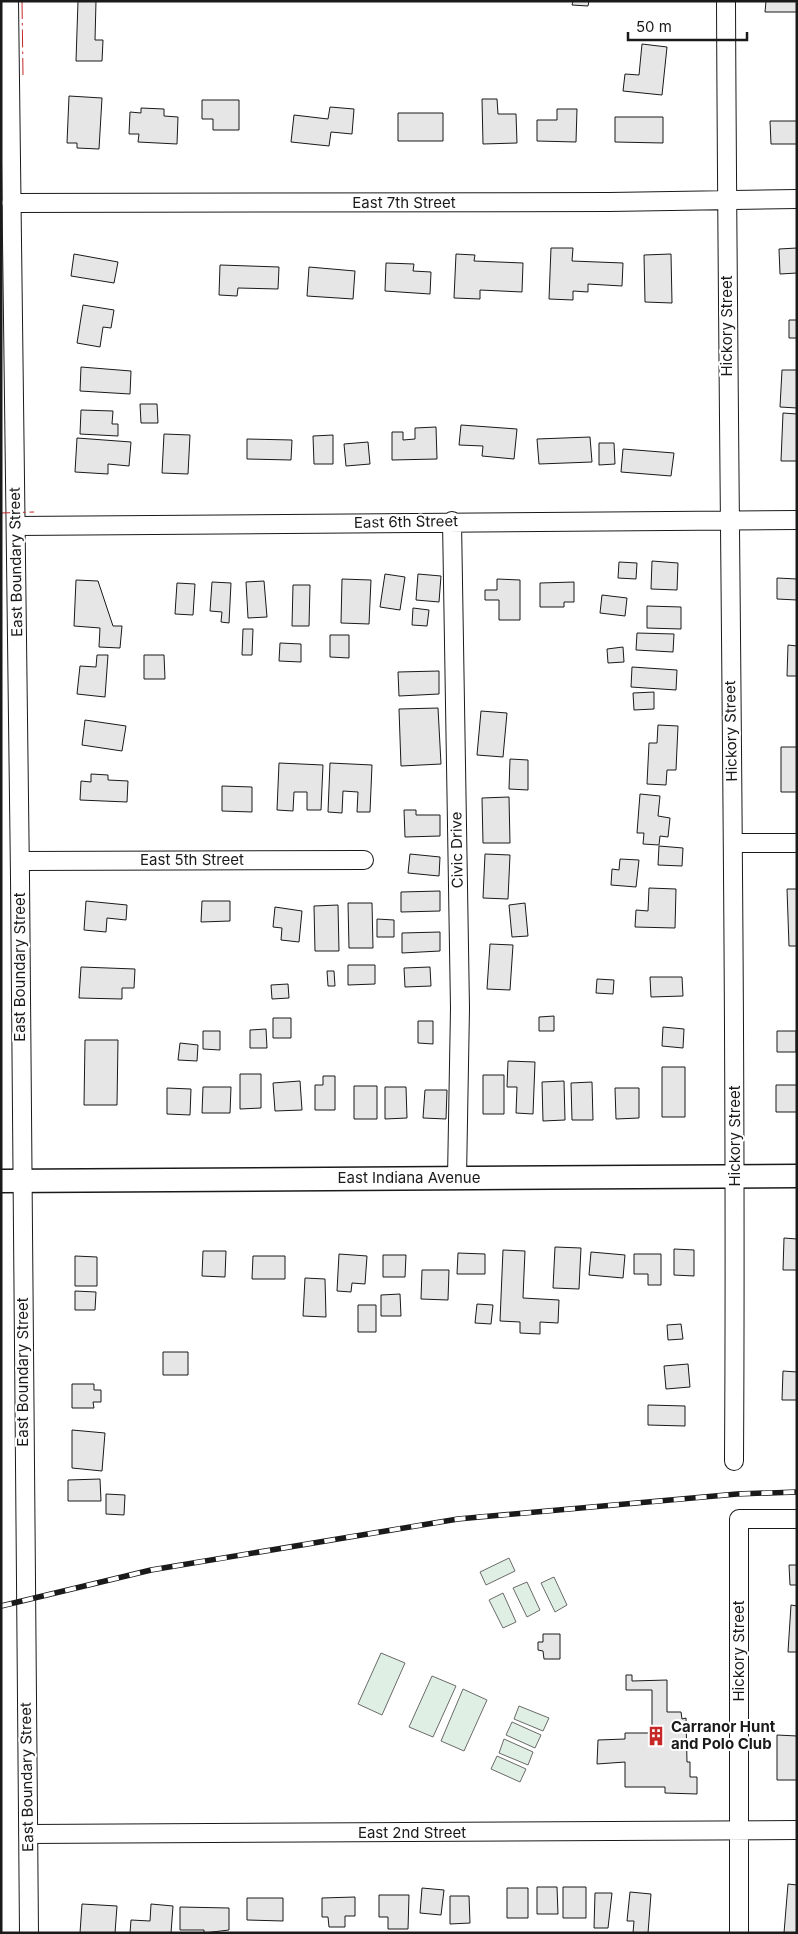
<svg xmlns="http://www.w3.org/2000/svg" width="798" height="1934" font-family="Inter,sans-serif">
<rect width="100%" height="100%" fill="#fff"/>
<path fill="#e0efe3" stroke="#6a6a6a" d="M509 1558 515 1571 486 1585 480 1572Z
M554 1577 567 1605 555 1612 541 1583Z
M527 1582 540 1610 527 1617 513 1588Z
M503 1593 516 1622 503 1628 489 1600Z
M381 1653 405 1663 382 1715 358 1704Z
M432 1676 456 1686 433 1737 409 1727Z
M463 1689 487 1700 464 1751 441 1741Z
M519 1706 549 1718 543 1731 514 1719Z
M512 1722 541 1735 535 1748 506 1735Z
M504 1739 533 1752 528 1765 499 1753Z
M497 1756 526 1769 520 1782 491 1769Z"/>
<path fill="#e6e6e6" stroke="#1a1a1a" d="M78 1H96L95 40H103L102 61H76Z
M573 1H589L588 6 572 5Z
M766 1H797V12H765Z
M642 44 667 47 662 95 623 91 625 74 639 75Z
M69 96 102 98 99 149 77 148V143H67Z
M482 99H497L498 114H516L517 143 483 144Z
M202 100H239V130H213V119H202Z
M330 107 354 109 352 134 331 132 329 146 291 142 294 115 328 119Z
M141 108 164 109V116L178 117 177 144 138 142 139 134H129L130 112 141 113Z
M557 109H577L576 142 537 141V120H557Z
M398 113H443V141H398Z
M615 117H663V143L615 142Z
M770 121H797V144H771Z
M551 248H573L572 261 623 263 622 286 588 284V292L573 291V300L549 299Z
M797 248V273L780 274 779 249Z
M74 254 118 262 114 283 71 276Z
M456 254 475 255 474 261 523 263 522 292 480 290V299L454 298Z
M671 254 672 303 645 302 644 255Z
M386 263 414 264 413 271 431 272 430 294 385 291Z
M220 265 279 267 278 289 238 288 237 296 219 295Z
M309 267 355 271 353 299 307 296Z
M83 305 114 310 111 328 103 327 100 347 77 343Z
M789 320H797V338H789Z
M81 367 131 371 130 394 80 391Z
M782 370H797V408L780 407Z
M140 404H157L158 423H141Z
M81 410 113 411 112 424H118V436L80 434Z
M783 413 797 414V461H781Z
M461 425 517 429 514 459 482 456 483 446 459 445Z
M436 427 437 459 392 460V432H403V440L415 439V428Z
M164 434 190 435 188 474 162 473Z
M333 435V464H314L313 436Z
M590 437 592 462 539 464 537 439Z
M77 438 131 442 129 466 108 464V474L75 472Z
M247 439 292 440 291 460 247 459Z
M368 442 370 464 346 466 344 444Z
M599 443H614L615 464 599 465Z
M623 449 674 453 671 476 621 472Z
M652 561 678 563 677 590 651 589Z
M619 562 637 563 636 579 618 578Z
M385 574 405 577 400 610 380 607Z
M418 574 441 576 439 602 416 600Z
M777 578 797 579V600L777 599Z
M342 579 371 580 369 624 341 623Z
M497 579 520 580V620H499V600H485V590H497Z
M76 580 98 581 113 626H122L120 648 99 647 100 628 74 626Z
M264 581 267 617 248 618 246 582Z
M212 582 231 583 229 623 221 622 222 612 210 611Z
M574 582V602H564V607H540V583Z
M177 583 195 584 193 615 175 614Z
M293 585H310L309 626H292Z
M602 595 627 598 625 616 600 613Z
M647 606 681 607V629L647 628Z
M413 608 429 610 427 626 412 625Z
M243 629H253L252 655H242Z
M637 633 674 634 673 652 636 650Z
M330 635H349V658L330 657Z
M280 643 301 644V662L279 661Z
M788 645 797 646V676H787Z
M623 647 624 662 608 663 607 649Z
M97 655H108L105 697 77 694 80 666 96 667Z
M144 655H164L165 679H144Z
M632 667 677 670 676 690 631 687Z
M439 671V694L399 696 398 672Z
M654 692V709L634 710 633 693Z
M438 708 441 764 401 766 399 709Z
M481 711 507 713 503 757 477 755Z
M85 720 126 726 122 751 82 745Z
M658 725 678 726 676 770H667L666 785 647 784 649 743H657Z
M781 747H797V792H781Z
M510 759 528 760V790L509 789Z
M279 763 323 765 321 810H307V792H294L293 811 277 810Z
M330 763 372 765 370 812H357L358 792 343 791 342 813 328 812Z
M91 774 108 775V780L128 781 127 802 80 800 81 781 91 782Z
M222 786 252 787V812L222 811Z
M640 794 660 796 658 816 670 818 668 837 660 836 659 845 643 844 644 833H637Z
M509 797 510 843H483L482 798Z
M404 810H416V815H440V836L405 837Z
M659 846 683 848 682 866 658 865Z
M410 854 440 857 439 876 408 873Z
M485 854 510 855 508 899 483 898Z
M620 859 639 860 636 887 611 885 612 869 619 870Z
M649 888 676 889 675 928 635 927 636 910 648 911Z
M787 889H797V946H789Z
M440 891V911L401 912V892Z
M86 901 127 905 126 920 107 918 106 932 84 930Z
M202 901H230V921L201 922Z
M348 903H372L373 948H349Z
M525 903 528 936 512 937 509 905Z
M338 905 339 951H315L314 906Z
M275 907 302 911 299 942 281 940 282 928 273 927Z
M377 919 394 920V937H377Z
M440 932V951L402 953V933Z
M490 944 513 945 510 990 487 989Z
M348 965H375V984L348 985Z
M81 967 135 969 134 988H122V999L79 998Z
M430 967 431 986 405 987 404 968Z
M327 971H334L335 986H328Z
M650 977H682L683 996 651 997Z
M597 979 614 980 613 994 596 993Z
M288 984 289 998 272 999 271 985Z
M554 1016V1031H539V1017Z
M273 1018H291V1038H273Z
M418 1021H433V1044L418 1043Z
M663 1027 684 1029 683 1048 662 1046Z
M266 1029 267 1048H250V1030Z
M203 1031H220V1050L203 1049Z
M777 1031H796V1052H777Z
M85 1040H118L117 1105H84Z
M180 1043 198 1045 197 1061 178 1060Z
M508 1061 535 1062 533 1114 516 1113 517 1087H507Z
M662 1067H685V1117H662Z
M240 1074H261V1108L240 1109Z
M483 1075H504V1114H483Z
M323 1076H335V1110H315V1085H323Z
M300 1081 302 1110 275 1111 273 1083Z
M564 1081 565 1120 543 1121 542 1082Z
M592 1082 593 1120H572L571 1083Z
M776 1085H797V1112H776Z
M354 1086H377V1119H354Z
M203 1087H231L230 1113H202Z
M385 1087H406L407 1118 385 1119Z
M167 1088 191 1089 190 1115 167 1114Z
M615 1088H639V1118L616 1119Z
M425 1090H447L446 1119 423 1118Z
M784 1238 797 1239V1270H783Z
M555 1247 581 1248 579 1289 553 1288Z
M674 1249 694 1250V1276L674 1275Z
M503 1250 525 1251 523 1298 559 1300 558 1323 540 1322V1334L520 1333V1322L500 1321Z
M203 1251H226L225 1277 202 1276Z
M591 1252 625 1255 623 1278 589 1275Z
M458 1253 485 1254V1274H457Z
M339 1254 367 1256 365 1284 352 1283 351 1292 337 1291Z
M634 1254H661V1285H648V1274H634Z
M383 1255H406L405 1277H383Z
M75 1256 97 1257V1286H75Z
M253 1256H285V1279H252Z
M422 1270H449L448 1300 421 1299Z
M305 1278 325 1279 326 1317 303 1316Z
M75 1291 96 1292 95 1310H75Z
M400 1294 401 1316H381V1295Z
M477 1304 493 1305 491 1324 475 1323Z
M358 1305H376V1332H358Z
M681 1324 683 1339 668 1340 667 1325Z
M163 1352H188V1375H163Z
M688 1364 690 1387 666 1389 664 1366Z
M783 1371 797 1372V1400H782Z
M72 1384H94V1390H101V1402H93L94 1408H72Z
M648 1405 685 1406V1426L648 1425Z
M72 1430 105 1433 102 1471 72 1468Z
M100 1479 101 1501H68V1480Z
M106 1494 125 1495 124 1515 106 1514Z
M789 1565H797V1585H790Z
M791 1605 797 1606V1652H788Z
M543 1634H560V1659H544L543 1651 538 1650V1642H543Z
M626 1675H632V1681L667 1680V1712H681L682 1719 686 1718 687 1762H690V1777H697V1794L665 1793V1787H625V1762L597 1764 598 1740 625 1739V1733H652V1690H626Z
M777 1735 797 1736V1780H777Z
M788 1884 797 1885V1933H784Z
M537 1887H557L558 1914H537Z
M563 1887H586V1918H563Z
M422 1888 444 1890 441 1915 420 1913Z
M507 1888H528V1918H507Z
M630 1892 651 1894 648 1933H633L634 1921H627Z
M595 1893H612L608 1928H594Z
M379 1895H409L408 1929H388V1917H379Z
M450 1896H469L470 1923 450 1924Z
M355 1897V1916H345V1927H329L328 1917H322V1898Z
M247 1898H283V1921L247 1920Z
M82 1904 117 1906 115 1933H80Z
M151 1904 173 1906 171 1933H130L131 1920 150 1921Z
M180 1907 229 1908V1930L204 1933V1930H180Z"/>
<g fill="none" stroke-linecap="round" stroke-linejoin="round">
<defs>
<path id="minor" d="M9 1 20 878 29 1933
M726 1C728 488 737 974 734 1461
M11 203 609 202 797 199
M452 521 460 1008 457 1178
M16 526 797 520
M733 843H797
M20 861 364 860
M28 1834 797 1830
M739 1933V1519H797"/>
<path id="major" d="M1 1181 797 1176"/>
</defs>
<use href="#minor" stroke="#1a1a1a" stroke-width="20"/>
<use href="#major" stroke="#1a1a1a" stroke-width="25"/>
<use href="#minor" stroke="#fff" stroke-width="18"/>
<use href="#major" stroke="#fff" stroke-width="22"/>
<defs>
<path id="rail" d="M1 1606 151 1570 458 1519 737 1494 797 1492"/>
</defs>
<use href="#rail" stroke="#1a1a1a" stroke-width="5.5"/>
<use href="#rail" stroke="#fff" stroke-width="4" stroke-dasharray="11" stroke-linecap="butt"/>
<path stroke="#c62828" stroke-width="1" stroke-dasharray="18 4 2.5 4" stroke-linecap="butt" d="M22 1 23 75
M1 513 34 512"/>
</g>
<defs>
<symbol id="building-bare" viewBox="-9 -9 18 18"><path d="M-4-6H4V6H1V3H-1V6H-4ZM-2.5-4.3h1.7v1.8h-1.7ZM.8-4.3h1.7v1.8H.8ZM-2.5-1h1.7V.8h-1.7ZM.8-1h1.7V.8H.8Z" fill="#c62828" stroke="#fff" stroke-width="2.5" paint-order="stroke"/></symbol>
</defs>
<g fill-rule="evenodd">
<use href="#building-bare" x="642" y="1722" width="28" height="28"/>
</g>
<g text-anchor="middle" stroke-width="4" stroke-linejoin="round" paint-order="stroke">
<g font-size="15" fill="#1a1a1a" stroke="#fff">
<text x="404" y="208">East 7th Street</text>
<text transform="translate(727 326) rotate(-90)" y="5">Hickory Street</text>
<text transform="translate(406 522) rotate(-1)" y="5">East 6th Street</text>
<text transform="translate(16 562) rotate(-91)" y="5">East Boundary Street</text>
<text transform="translate(731 731) rotate(-91)" y="5">Hickory Street</text>
<text transform="translate(457 850) rotate(-91)" y="5">Civic Drive</text>
<text x="192" y="865">East 5th Street</text>
<text transform="translate(20 967) rotate(-90)" y="5">East Boundary Street</text>
<text transform="translate(735 1136) rotate(-90)" y="5">Hickory Street</text>
<text x="409" y="1183">East Indiana Avenue</text>
<text transform="translate(23 1372) rotate(-90)" y="5">East Boundary Street</text>
<text transform="translate(739 1651) rotate(-90)" y="5">Hickory Street</text>
<text transform="translate(27 1777) rotate(-91)" y="5">East Boundary Street</text>
<text x="412" y="1838">East 2nd Street</text>
</g>
<g font-size="15" font-weight="bold" fill="#1a1a1a" stroke="#fff" text-anchor="start">
<text x="671" y="1732">Carranor Hunt<tspan x="671" dy="17">and Polo Club</tspan></text>
</g>
</g>
<rect width="798" height="1934" fill="none" stroke="#1a1a1a" stroke-width="5"/>
<path d="M628 32v8h119v-8" fill="none" stroke="#1a1a1a" stroke-width="2.5"/>
<text x="636" y="32" font-size="15" fill="#1a1a1a" stroke="#ffffff" stroke-width="4" paint-order="stroke">50 m</text>
</svg>
